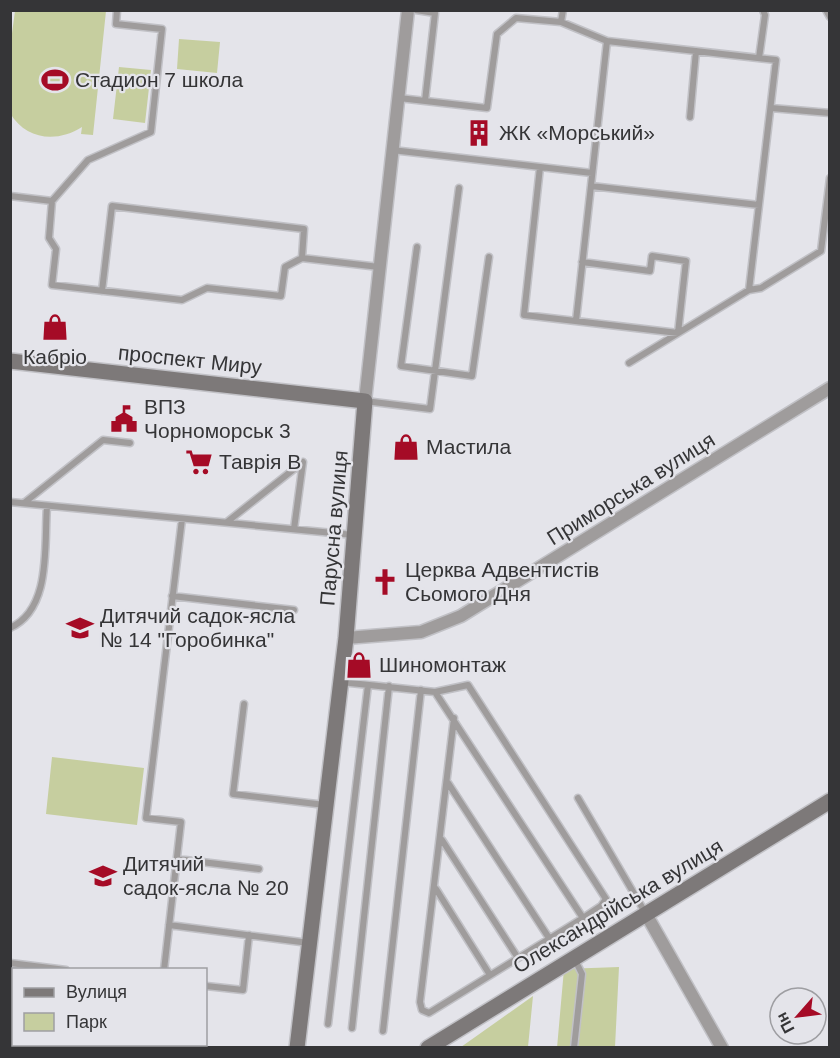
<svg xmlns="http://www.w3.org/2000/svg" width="840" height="1058" font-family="Helvetica,sans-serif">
<rect width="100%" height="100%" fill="#e4e4ea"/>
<path fill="#c6ce9f" d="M15 11H106L93 135 81 134 82 127C57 143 26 140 10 113V48Z
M179 39 220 42 217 73 177 69Z
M119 67 151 70 145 123 113 119Z
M52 757 144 768 137 825 46 814Z
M619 967 615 1047 557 1048 564 969Z
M533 996 528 1047H461Z"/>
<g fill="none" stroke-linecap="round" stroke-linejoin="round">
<defs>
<path id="lane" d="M416 10 435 13 425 101
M826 10 830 17
M561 22 563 10
M759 58 765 15 763 10
M399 98 487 108 497 34 516 18 561 22 607 41 776 60 749 290
M771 108 830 113
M690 117 696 51
M392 150 592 173
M540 167 524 315 678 333 686 261 652 256 650 271 582 262
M591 186 759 205
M10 196 52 201 49 238 56 249 52 285 182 300 207 288 281 296 285 267 302 258 379 267
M52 201 88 160 151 132 162 29 116 24 117 10
M417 247 401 366 472 376 489 257
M102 291 112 206 304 229 302 258
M576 321 607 41
M629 363 749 290 761 288 821 251 830 178
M365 401 430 409 459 188
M10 502 354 535
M24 503 103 440 130 443
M227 522 303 462 294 529
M172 596 294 610
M10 628C52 609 44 545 47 506
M341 682 435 692 583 918
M435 692 468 685 606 899 601 906 583 918 429 1013 422 1010 420 1002 454 718
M244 704 233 794 325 805
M448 783 549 938
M578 798 646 914
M442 840 518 958
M177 859 259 869
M436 889 490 975
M169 925 309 943
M10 963 66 970
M164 970 181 822 146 818 182 519
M206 986 243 990 249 935
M328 1024 368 685
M352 1028 389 686
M383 1031 421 690
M155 1048V1044
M574 1048 582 974 575 960"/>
<path id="street" d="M365 401 408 10
M346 638 421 632 461 616 830 388
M646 914 722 1048
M10 1036H14
M79 1044 107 1048"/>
<path id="secondary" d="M10 361 365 401 346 638 297 1048
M428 1048 830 801"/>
</defs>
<use href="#lane" stroke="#c1c1c6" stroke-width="9"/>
<use href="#street" stroke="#c1c1c6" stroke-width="15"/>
<use href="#secondary" stroke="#c1c1c6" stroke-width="18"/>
<use href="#lane" stroke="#9f9c9c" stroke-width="6"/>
<use href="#street" stroke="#9f9c9c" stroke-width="12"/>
<use href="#secondary" stroke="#7d7979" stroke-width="15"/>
</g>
<defs>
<symbol id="stadium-bare" viewBox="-9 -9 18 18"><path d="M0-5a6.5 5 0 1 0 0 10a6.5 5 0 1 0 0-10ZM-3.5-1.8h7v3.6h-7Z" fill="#a50b26" stroke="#e4e4ea" stroke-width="2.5" paint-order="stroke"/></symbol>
<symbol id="building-bare" viewBox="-9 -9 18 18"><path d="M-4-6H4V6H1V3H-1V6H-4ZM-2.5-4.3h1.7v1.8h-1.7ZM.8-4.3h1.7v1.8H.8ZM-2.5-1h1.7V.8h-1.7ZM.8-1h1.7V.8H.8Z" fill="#a50b26" stroke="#e4e4ea" stroke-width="2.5" paint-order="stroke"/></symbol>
<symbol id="shop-bare" viewBox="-9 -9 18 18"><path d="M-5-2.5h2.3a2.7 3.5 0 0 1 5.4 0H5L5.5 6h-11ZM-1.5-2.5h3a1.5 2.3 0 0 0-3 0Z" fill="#a50b26" stroke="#e4e4ea" stroke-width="2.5" paint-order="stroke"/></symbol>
<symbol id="civic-bare" viewBox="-9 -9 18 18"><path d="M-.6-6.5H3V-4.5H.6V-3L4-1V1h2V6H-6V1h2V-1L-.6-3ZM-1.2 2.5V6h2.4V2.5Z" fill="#a50b26" stroke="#e4e4ea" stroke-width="2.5" paint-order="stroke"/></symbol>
<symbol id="supermarket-bare" viewBox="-9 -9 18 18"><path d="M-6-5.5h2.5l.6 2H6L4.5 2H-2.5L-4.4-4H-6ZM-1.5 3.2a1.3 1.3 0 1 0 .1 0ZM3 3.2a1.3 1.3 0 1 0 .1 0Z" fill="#a50b26" stroke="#e4e4ea" stroke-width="2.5" paint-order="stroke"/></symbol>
<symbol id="church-bare" viewBox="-9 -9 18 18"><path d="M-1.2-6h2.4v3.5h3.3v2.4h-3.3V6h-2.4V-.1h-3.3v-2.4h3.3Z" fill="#a50b26" stroke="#e4e4ea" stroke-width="2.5" paint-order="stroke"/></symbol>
<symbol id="school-bare" viewBox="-9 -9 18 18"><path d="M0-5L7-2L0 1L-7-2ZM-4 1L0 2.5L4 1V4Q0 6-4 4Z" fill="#a50b26" stroke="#e4e4ea" stroke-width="2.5" paint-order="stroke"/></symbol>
</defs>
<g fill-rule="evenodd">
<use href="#stadium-bare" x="36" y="61" width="38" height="38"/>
<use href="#building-bare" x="460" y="114" width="38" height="38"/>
<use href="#shop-bare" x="36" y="308" width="38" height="38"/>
<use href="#civic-bare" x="105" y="400" width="38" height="38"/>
<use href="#shop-bare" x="387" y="428" width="38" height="38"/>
<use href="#supermarket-bare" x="180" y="443" width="38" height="38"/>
<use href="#church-bare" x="366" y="563" width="38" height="38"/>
<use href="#school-bare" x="61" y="609" width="38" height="38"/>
<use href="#shop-bare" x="340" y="646" width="38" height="38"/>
<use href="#school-bare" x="84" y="857" width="38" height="38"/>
</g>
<g text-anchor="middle" stroke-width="4.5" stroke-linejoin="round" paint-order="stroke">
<g font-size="21" fill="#353537" stroke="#e4e4ea" text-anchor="start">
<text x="75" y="87">Стадион 7 школа</text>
<text x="499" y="140">ЖК «Морський»</text>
<text x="55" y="364" text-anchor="middle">Кабріо</text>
<text x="144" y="414">ВПЗ<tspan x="144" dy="24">Чорноморськ 3</tspan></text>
<text x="426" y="454">Мастила</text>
<text x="219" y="469">Таврія В</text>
<text x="405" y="577">Церква Адвентистів<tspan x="405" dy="24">Сьомого Дня</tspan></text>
<text x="100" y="623">Дитячий садок-ясла<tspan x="100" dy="24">№ 14 "Горобинка"</tspan></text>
<text x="379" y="672">Шиномонтаж</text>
<text x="123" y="871">Дитячий<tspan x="123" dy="24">садок-ясла № 20</tspan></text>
</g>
<g font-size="21" fill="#353537" stroke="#e4e4ea">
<text transform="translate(190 360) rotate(6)" y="7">проспект Миру</text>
<text transform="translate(631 489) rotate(-32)" y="7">Приморська вулиця</text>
<text transform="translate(334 528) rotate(-85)" y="7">Парусна вулиця</text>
<text transform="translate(618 906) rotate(-31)" y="7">Олександрійська вулиця</text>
</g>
</g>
<rect width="840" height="1058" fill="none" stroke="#353537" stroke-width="24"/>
<rect x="12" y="968" width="195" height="78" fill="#e4e4ea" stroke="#9e9ea2" stroke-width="1.5"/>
<rect x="24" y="988" width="30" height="9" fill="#7d7979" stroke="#9e9ea2" stroke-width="1.5"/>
<text x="66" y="998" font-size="18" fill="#353537">Вулиця</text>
<rect x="24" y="1013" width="30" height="18" fill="#c6ce9f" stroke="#9e9ea2" stroke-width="1.5"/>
<text x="66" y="1028" font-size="18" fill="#353537">Парк</text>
<g transform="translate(798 1016) rotate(242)"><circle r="28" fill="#e4e4ea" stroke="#9e9ea2" stroke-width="1.5"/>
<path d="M0-4.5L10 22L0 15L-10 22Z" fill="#a50b26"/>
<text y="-9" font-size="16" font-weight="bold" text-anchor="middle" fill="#353537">Пн</text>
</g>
</svg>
